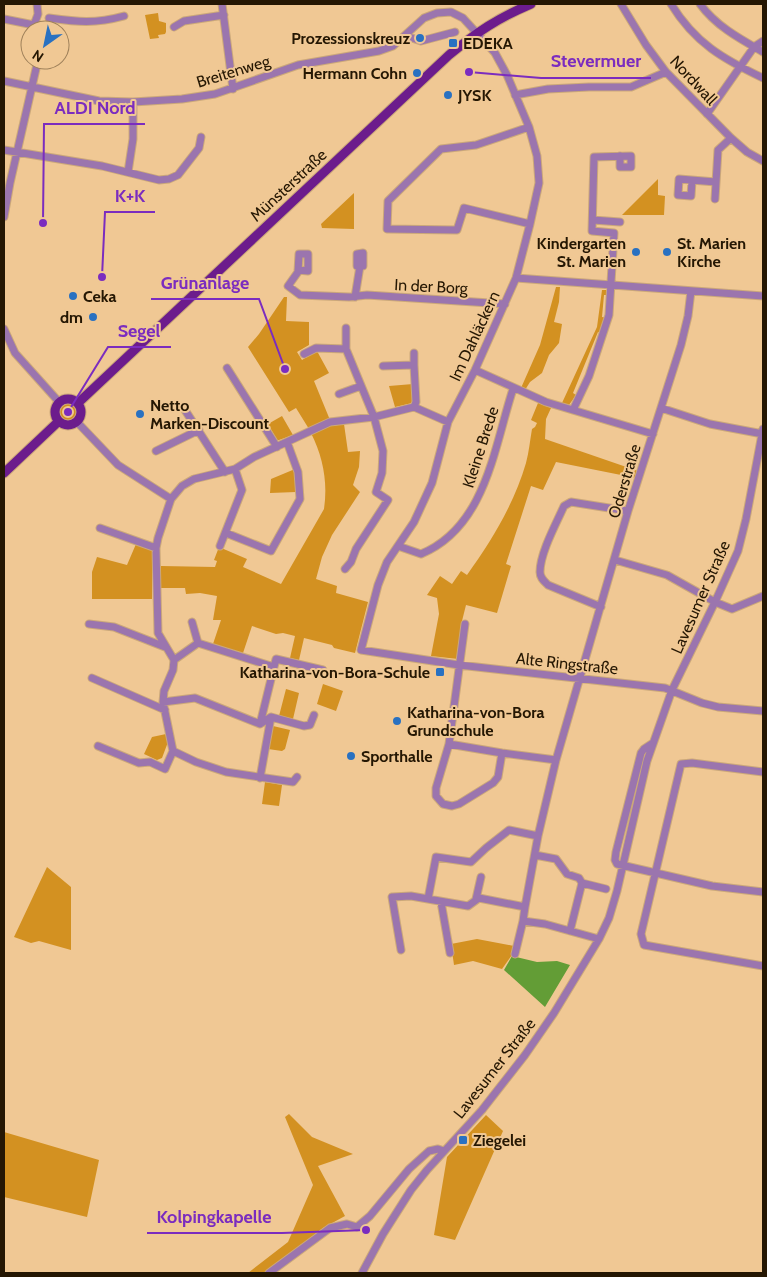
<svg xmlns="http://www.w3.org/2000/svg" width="767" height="1277" font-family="Cabin,sans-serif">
<rect width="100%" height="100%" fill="#f0c894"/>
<path fill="#d39121" d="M158 13 159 21 166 23V32L165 34 158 35 159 38 150 39 145 15Z
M658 179V195L665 196 664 215H622Z
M354 193V229L322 228 321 224Z
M556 287H560L559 302 554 322 562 324 559 343 549 355 542 373 530 382 525 390 521 388 540 345Z
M602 290H607L609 293V295H604L602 317 607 318 602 333 598 332 573 393 576 395 569 405 562 403 597 327Z
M284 297H287L286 321 309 322V345L297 352 302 360 317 351 329 373 314 381 330 420 309 429 296 408 289 412 248 347 259 334Z
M413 384 414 401 412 403 395 407 389 386Z
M59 412a9 9 0 1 1 18 0a9 9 0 1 1-18 0Z
M538 403 551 408 546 419 545 439 638 471 636 478 556 462 543 490 531 486 506 564 511 566 497 613 466 605 462 621 458 659 431 656 439 614 437 598 427 595 440 576 452 584 461 571 467 575C492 540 514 504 526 463 529 452 530 440 532 429L535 427 537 423 531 420Z
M282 416 293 435 279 440H277L268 424Z
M331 424 332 426 344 424 348 452 360 451 359 467 353 485 360 492 332 535 322 557 316 579 337 586 336 593 368 602 355 653 334 648 332 645 304 638 299 660 290 658 295 636 283 633 276 634 252 626 243 653 213 644 221 620H213L217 596 200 593 186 594 185 588H161V566L215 567 217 561 214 560 219 547 247 559 243 567 281 584 324 509C328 482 323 457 311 433Z
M295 469 296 492 270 493 271 479Z
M136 544 151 549 152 552V599H92V572L97 557 127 565Z
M323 684 343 691 336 711 317 704Z
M286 689 299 693 293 719 279 716Z
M273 726 290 730 285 749 282 751 268 749 271 728Z
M166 734 168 742 162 758 157 760 144 754 152 737Z
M265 782 282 785 279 806 262 804Z
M47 867 71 887V950L39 941 31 943 14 937Z
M477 939 514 946 512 955 502 969 473 961 454 965 451 944Z
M289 1114 312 1137 353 1154 318 1166 345 1216 323 1228 265 1273H248L288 1242 313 1185 285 1117Z
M486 1115 503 1131 455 1240 434 1235 447 1157Z
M4 1132 99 1160 87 1217 4 1197Z"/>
<path fill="#639d36" d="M512 956 537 962 557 961 570 965 545 1007 504 970Z"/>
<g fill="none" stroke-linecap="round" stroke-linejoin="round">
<defs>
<path id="minor" d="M37 4 38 14 34 25 46 29
M222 4 233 89
M621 4 646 45 666 72 731 138 747 152 763 161
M671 4C695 43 723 59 763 78
M700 4C716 26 740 39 763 52
M49 18C78 22 95 24 124 16
M4 19 34 25
M174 27 184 21 224 15
M406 36 421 41 455 32
M4 81 99 101 133 102 182 99 215 94 298 65 379 51 393 46 424 18 437 13 451 12 463 18 495 53 507 75 529 127 537 156 539 183 530 224 516 278 475 370 448 422 432 483 414 522 387 562 378 585 361 650 459 665 665 688 702 703 718 707 763 711
M515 95 548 89 589 87H631L666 72
M707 114 754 47 763 41
M529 127 476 145 441 149 388 201 387 229 457 230 464 208 530 224
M4 150 102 166 159 180 169 179 178 175 199 148 201 137
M128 172 133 139V102
M692 181 691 196 678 195 679 179 716 182
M715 199 718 150 731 138
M4 217 10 183 38 60
M593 220 620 222
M363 253V266H357V254Z
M298 270 308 271V254H299L298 272 288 286 300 295 349 297 367 295 505 304
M516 278 763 296
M355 297 360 266
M4 329 15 353 59 402
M304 354 316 348 346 349
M414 365V353
M383 366 414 365 416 402 414 407
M227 368 277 447
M475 370 546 402 653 434
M339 394 361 386
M183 407 225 472
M661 408 710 424 763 434
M573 410 589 376 609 315 614 233 592 231 594 157 631 156V167H620V156
M77 422 118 465 171 499
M156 451 199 430
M100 528 156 548
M226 533 271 551 300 499 298 472 287 442
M220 546 242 490 235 469
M398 546 421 554C486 527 494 447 513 389
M615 560 667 575 715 602 732 609 763 596
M345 569 351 562 356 549 388 500 376 492 382 473 383 451 374 417 346 349V328
M601 607 548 585C544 581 540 578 540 572 540 553 556 524 564 506L571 502 628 511
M192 622 198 643
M89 624 114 627 165 647
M465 624 449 744 502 753 556 760 628 511 681 345 688 316 691 291
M174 660 198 643 274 667 276 659 323 670
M92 678 165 710
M163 702 195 698 260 724 271 717 304 726 310 725 314 715
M260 724 274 667
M653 743 644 749 641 753 616 852 615 860 617 864 712 886 763 892
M449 744 436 788V796L443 804 452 806 459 804 493 783 498 777 502 753
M98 746 139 763 150 762 165 769 173 751 163 702 164 691 173 670 174 660 158 633 156 548 158 538 171 499 182 486 194 479 235 469 254 457 330 422 374 417 414 407 448 422
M173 751 196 762 226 772 293 782 297 777
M763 772 692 763 681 764 641 934 644 945 763 966
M260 778 271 717
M535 855 556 859 567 874 579 878 582 883 570 931
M582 883 606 889
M428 899 436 857 471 862 486 848 509 830 538 836
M476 899 481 877
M441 902 450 953
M525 907 538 836 556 760
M401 950 392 897 411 896 468 906 479 898 525 907 523 921 545 924 599 939
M515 954 523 921
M269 1273 330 1228 347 1224 357 1227 370 1216 409 1169 429 1151 438 1149 444 1151
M362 1273 383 1234 411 1190 427 1170 482 1110 525 1055 554 1013 599 939 609 918 617 891 647 761 672 690 715 602 738 551 746 519 763 429"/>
<path id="major" d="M55 412a13 13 0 1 1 26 0a13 13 0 1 1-26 0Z
M78 403 449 55C477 32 498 18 531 4
M4 473 59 421"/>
</defs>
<use href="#minor" stroke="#cba87a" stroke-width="9"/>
<use href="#major" stroke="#cba87a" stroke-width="11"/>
<use href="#minor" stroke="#9b75ae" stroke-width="7"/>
<use href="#major" stroke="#6c1c8c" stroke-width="9"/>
</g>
<g fill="#2971c1" stroke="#f0c894" stroke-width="2">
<circle cx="420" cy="38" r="5"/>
<rect x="448" y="38" width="10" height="10" rx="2.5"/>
<circle cx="417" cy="73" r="5"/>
<circle cx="448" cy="95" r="5"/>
<circle cx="636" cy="252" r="5"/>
<circle cx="667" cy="252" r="5"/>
<circle cx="73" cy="296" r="5"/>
<circle cx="93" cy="317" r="5"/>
<circle cx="140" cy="414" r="5"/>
<rect x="435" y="667" width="10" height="10" rx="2.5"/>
<circle cx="397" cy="721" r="5"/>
<circle cx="351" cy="756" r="5"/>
<rect x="458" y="1135" width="10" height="10" rx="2.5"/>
</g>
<g text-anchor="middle" stroke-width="4" stroke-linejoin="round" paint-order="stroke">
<g font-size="16" font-weight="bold" fill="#251703" stroke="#f0c894" text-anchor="start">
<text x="410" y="44" text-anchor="end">Prozessionskreuz</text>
<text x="463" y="49">EDEKA</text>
<text x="407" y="79" text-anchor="end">Hermann Cohn</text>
<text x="458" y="101">JYSK</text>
<text x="626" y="249" text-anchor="end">Kindergarten<tspan x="626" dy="18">St. Marien</tspan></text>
<text x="677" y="249">St. Marien<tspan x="677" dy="18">Kirche</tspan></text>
<text x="83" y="302">Ceka</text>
<text x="83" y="323" text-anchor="end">dm</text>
<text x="150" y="411">Netto<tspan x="150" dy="18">Marken-Discount</tspan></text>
<text x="430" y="678" text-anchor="end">Katharina-von-Bora-Schule</text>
<text x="407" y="718">Katharina-von-Bora<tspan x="407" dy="18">Grundschule</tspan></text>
<text x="361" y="762">Sporthalle</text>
<text x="473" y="1146">Ziegelei</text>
</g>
<g font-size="16" fill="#251703" stroke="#f0c894">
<text transform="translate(233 71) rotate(-17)" y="6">Breitenweg</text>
<text transform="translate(694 80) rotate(47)" y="6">Nordwall</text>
<text transform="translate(288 185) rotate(-43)" y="6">Münsterstraße</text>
<text transform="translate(431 286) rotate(3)" y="6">In der Borg</text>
<text transform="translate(474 336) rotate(-65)" y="6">Im Dahläckern</text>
<text transform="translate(480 447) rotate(-72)" y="6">Kleine Brede</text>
<text transform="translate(624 481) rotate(-73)" y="6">Oderstraße</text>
<text transform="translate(700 597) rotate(-66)" y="6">Lavesumer Straße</text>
<text transform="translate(567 663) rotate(6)" y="6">Alte Ringstraße</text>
<text transform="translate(494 1068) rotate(-52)" y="6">Lavesumer Straße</text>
</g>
</g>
<path fill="none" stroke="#7b2cbf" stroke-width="2" d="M469 72L541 78H651M43 223L44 124H145M102 277L105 212H155M285 369L259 299H151M68 412L108 347H171M366 1230L282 1233H147"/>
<g fill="#7b2cbf" stroke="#f0c894" stroke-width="2">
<circle cx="469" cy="72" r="5"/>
<circle cx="43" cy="223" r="5"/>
<circle cx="102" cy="277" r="5"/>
<circle cx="285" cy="369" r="5"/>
<circle cx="68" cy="412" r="5"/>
<circle cx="366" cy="1230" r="5"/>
</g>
<g font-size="18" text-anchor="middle" font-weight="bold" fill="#7b2cbf" stroke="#f0c894" stroke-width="4" stroke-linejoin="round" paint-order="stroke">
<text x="596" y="67">Stevermuer</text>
<text x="95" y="114">ALDI Nord</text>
<text x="130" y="202">K+K</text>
<text x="205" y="289">Grünanlage</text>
<text x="139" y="337">Segel</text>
<text x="214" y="1223">Kolpingkapelle</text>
</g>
<rect width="767" height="1277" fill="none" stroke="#251703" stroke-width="10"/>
<g transform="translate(45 45) rotate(213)"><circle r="24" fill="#f0c894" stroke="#9f815a"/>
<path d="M0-4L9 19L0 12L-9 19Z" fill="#2971c1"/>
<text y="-8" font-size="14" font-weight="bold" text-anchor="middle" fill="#251703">N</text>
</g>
</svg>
